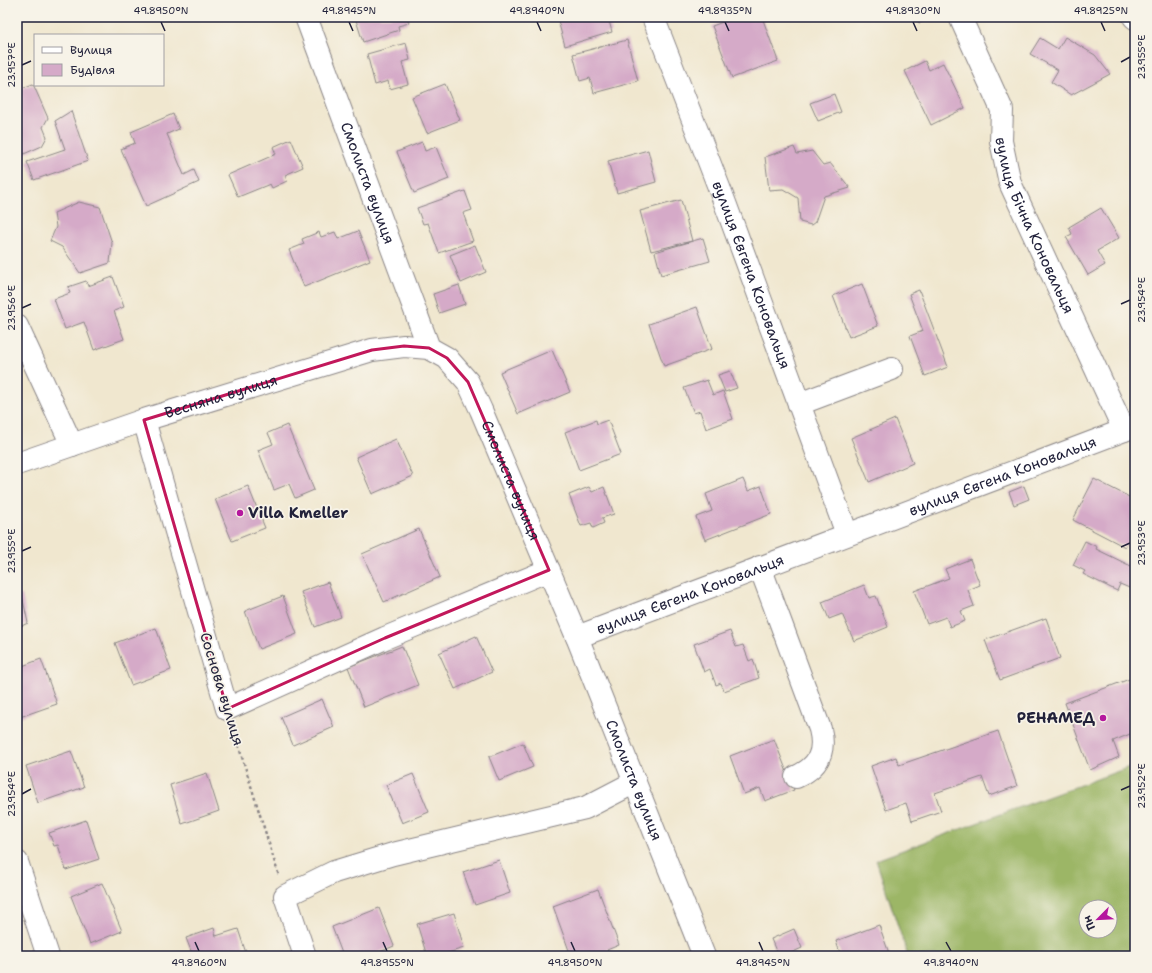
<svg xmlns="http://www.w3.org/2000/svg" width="1152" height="973" font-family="'Shantell Sans',sans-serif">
<rect width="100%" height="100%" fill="#f7f3e8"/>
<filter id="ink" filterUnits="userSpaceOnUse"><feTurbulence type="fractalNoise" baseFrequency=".025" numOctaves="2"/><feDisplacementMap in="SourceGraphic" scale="8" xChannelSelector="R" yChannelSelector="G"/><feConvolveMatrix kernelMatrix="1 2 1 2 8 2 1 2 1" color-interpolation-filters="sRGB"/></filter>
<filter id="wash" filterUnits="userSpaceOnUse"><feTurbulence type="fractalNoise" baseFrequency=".012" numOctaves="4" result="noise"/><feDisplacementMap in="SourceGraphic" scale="16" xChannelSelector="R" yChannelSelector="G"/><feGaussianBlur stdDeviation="0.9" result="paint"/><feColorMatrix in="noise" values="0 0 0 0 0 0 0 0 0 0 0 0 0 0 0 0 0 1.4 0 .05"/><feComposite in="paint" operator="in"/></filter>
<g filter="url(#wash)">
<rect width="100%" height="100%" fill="#f0e7cf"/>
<path fill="#9cb666" stroke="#5f6c50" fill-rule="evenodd" d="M1135 765V956H908L876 860ZM1086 907H1110V931H1086Z"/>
<g id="blocks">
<path fill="#d5aac8" d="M355 17H407L409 23 398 26 399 30 363 42Z
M557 17H608L612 32 565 46Z
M736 17H762L778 61 732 78 712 26Z
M911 17H934L919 23 917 18 912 20Z
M1065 37 1095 55 1110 74 1071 95 1051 82 1058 70 1030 54 1040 38 1058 49Z
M627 40 638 81 594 93 590 78 580 81 573 54Z
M406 43 410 60 402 62 408 84 390 89 388 81 375 85 367 54Z
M925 61 929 70 943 63 965 108 931 125 905 71Z
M33 84 48 118 43 127 47 137 42 146 17 157V90Z
M445 84 460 120 427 133 412 97Z
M834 94 841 112 818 121 810 103Z
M71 111 88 161 34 180 27 162 65 149 55 121Z
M173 114 179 129 167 134 184 175 194 170 199 182 146 206 121 149 135 143 131 132Z
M291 139 303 167 285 175 287 181 272 188 270 184 238 197 228 175 276 154 273 147Z
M422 142 425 151 436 147 449 179 414 193 397 152Z
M794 147 797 154 812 151 823 165 830 163 850 188 824 196 815 222 811 225 800 222 798 198 783 189 769 190 765 157Z
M648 150 656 182 617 193 608 161Z
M465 191 472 210 463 213 473 241 439 253 428 223 423 224 417 208Z
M681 200 692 241 651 251 640 211Z
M79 202 100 207 112 243 110 263 80 273 62 247 50 241 56 227 54 213Z
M1101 208 1119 238 1097 251 1105 265 1088 275 1066 237 1072 234 1069 227Z
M358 231 370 260 304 287 289 250 304 244 302 239 319 232 321 237 335 232 338 239Z
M703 238 710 261 661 275 655 252Z
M475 245 486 272 461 283 450 255Z
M113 277 124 307 114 311 124 339 94 350 84 322 65 329 54 299 70 293 68 287 86 281 88 286Z
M862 284 878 326 849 337 833 296Z
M459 285 465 304 439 313 433 294Z
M919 290 948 367 925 376 910 336 923 331 909 294Z
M697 307 712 349 664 366 649 324Z
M552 350 570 392 518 414 500 372Z
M730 371 737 388 725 392 718 375Z
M707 380 713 395 723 391 733 419 706 429 700 411 694 413 684 388Z
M895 419 913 463 869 482 851 438Z
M596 420 597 424 608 420 621 454 579 470 565 432Z
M287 425 314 490 295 498 289 484 274 490 258 450 273 444 268 433Z
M396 439 413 476 372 494 356 457Z
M743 479 748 491 761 486 771 514 705 540 696 517 712 511 706 494Z
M1094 479 1135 500V528L1125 547 1073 520Z
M248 486 265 528 232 541 215 499Z
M1024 486 1029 499 1014 505 1009 492Z
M589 487 592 492 604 487 614 514 602 518 604 523 593 528 591 523 581 526 569 495Z
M419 529 440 577 384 602 362 554Z
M1085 541 1097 547 1096 549 1135 568V588L1134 590 1120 584 1117 591 1083 574 1085 571 1073 565Z
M970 559 980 585 968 590 974 606 961 611 965 621 950 627 946 617 927 624 914 591 949 578 945 569Z
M328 582 341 617 315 627 301 592Z
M864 585 869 598 876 596 888 627 854 641 842 614 829 619 822 602Z
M17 595H22L28 623 17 628Z
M283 596 297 634 259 649 245 611Z
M1046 618 1060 658 1000 680 985 640Z
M156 628 171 670 131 685 115 643Z
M730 631 736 647 743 645 749 661 753 659 759 678 724 691 721 683 716 685 710 669 704 672 694 644Z
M476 636 492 672 455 689 439 653Z
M402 646 418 685 364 707 348 667Z
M41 659 57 704 17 718V668Z
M1135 677V732L1113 741 1119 757 1090 770 1065 703Z
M322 699 334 727 293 745 281 717Z
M998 731 1017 786 989 796 982 777 935 793 941 811 912 821 906 803 886 810 871 766 896 757 899 765Z
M774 739 794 790 765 801 760 788 744 794 730 756Z
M523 743 533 767 499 781 489 757Z
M71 751 84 787 38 803 26 766Z
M207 773 219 811 182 824 170 785Z
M413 774 429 812 402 823 386 785Z
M86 820 99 859 66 870 58 845 54 846 49 833Z
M499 860 510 893 475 905 463 872Z
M102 883 122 931 90 944 71 896Z
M598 889 619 945 607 950 609 953 601 956H571L553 906Z
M379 908 394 946 370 956H343L332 927Z
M454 913 464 948 438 956H427L417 924Z
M879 925 890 956H841L836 941Z
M214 928 216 936 238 929 247 956H193L186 938Z
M794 929 802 948 784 956H778L771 939Z"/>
</g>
</g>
<g filter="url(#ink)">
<use href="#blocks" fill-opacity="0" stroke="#898485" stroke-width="1"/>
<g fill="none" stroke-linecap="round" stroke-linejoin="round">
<defs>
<g id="minor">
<path id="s1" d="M306 17 429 348 447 358 468 382 481 410 577 637 704 956"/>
<path id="s2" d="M653 17 725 203 847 534"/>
<path id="s3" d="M960 17 1002 110 1001 141 1010 183 1124 430"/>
<path d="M1134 17 1135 18"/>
<path d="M17 326 72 445"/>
<path d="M799 404 892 369"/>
<path d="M144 420 227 709 385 638 549 570"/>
<path id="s4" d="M17 464 144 420 372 350 404 346 429 348"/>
<path d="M760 567 820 729C826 753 818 767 796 777"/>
<path id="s5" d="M577 637 1135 426"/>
<path d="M17 862 48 956"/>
<path d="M305 956 285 896 334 872 393 854 585 808 635 782"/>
</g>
</defs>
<use href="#minor" stroke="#898485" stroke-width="24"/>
<path stroke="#898485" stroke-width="2.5" stroke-dasharray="3 3" stroke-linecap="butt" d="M233 728 279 876"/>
<use href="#minor" stroke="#fff" stroke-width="22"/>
</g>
</g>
<path fill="none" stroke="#c2185b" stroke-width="3" stroke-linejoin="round" d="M404 346 429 348 447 358 468 382 549 570 385 638 227 709 144 420 372 350Z"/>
<path fill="none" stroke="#22223b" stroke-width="1.5" d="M161 22 165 31M349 22 353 31M537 22 541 31M725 22 729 31M913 22 917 31M1101 22 1105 31M1121 62 1130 57M22 65 31 61M1121 304 1130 300M22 308 31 304M1121 547 1130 543M22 551 31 547M1121 790 1130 786M22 794 31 789M195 942 199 951M383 942 387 951M571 942 575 951M759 942 763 951M946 942 951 951"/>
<g fill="#b5179e" stroke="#f7f3e8" stroke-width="1.5">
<circle cx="240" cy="513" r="4"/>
<circle cx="1103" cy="718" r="4"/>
</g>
<g text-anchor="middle" stroke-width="3.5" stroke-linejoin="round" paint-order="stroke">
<g font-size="15" fill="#22223b" stroke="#f7f3e8">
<text dy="5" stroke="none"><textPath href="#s1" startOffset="177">Смолиста вулиця</textPath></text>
<text dy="5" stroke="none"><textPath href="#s3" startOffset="224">вулиця Бічна Коновальця</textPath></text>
<text dy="5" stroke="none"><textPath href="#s2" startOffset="276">вулиця Євгена Коновальця</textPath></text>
<text dy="5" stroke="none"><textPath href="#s4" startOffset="215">Весняна вулиця</textPath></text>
<text dy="5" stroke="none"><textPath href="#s5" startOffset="455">вулиця Євгена Коновальця</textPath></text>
<text dy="5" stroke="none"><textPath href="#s1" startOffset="513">Смолиста вулиця</textPath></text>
<text dy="5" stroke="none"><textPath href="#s5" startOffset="121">вулиця Євгена Коновальця</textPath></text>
<text transform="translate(222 689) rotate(73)" y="5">Соснова вулиця</text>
<text dy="5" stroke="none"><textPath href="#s1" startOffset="837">Смолиста вулиця</textPath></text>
</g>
<g font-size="15" font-weight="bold" fill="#22223b" stroke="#f7f3e8" text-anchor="start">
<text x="248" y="518">Villa Kmeller</text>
<text x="1095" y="723" text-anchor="end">РЕНАМЕД</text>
</g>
</g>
<rect width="1152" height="973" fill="none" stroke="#f7f3e8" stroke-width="44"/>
<rect x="34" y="34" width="130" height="52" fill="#f7f3e8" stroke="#a29fa3"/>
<rect x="42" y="47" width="20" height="6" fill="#ffffff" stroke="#a29fa3"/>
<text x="70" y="54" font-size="12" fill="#22223b">Вулиця</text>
<rect x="42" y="64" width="20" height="12" fill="#d5aac8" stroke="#a29fa3"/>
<text x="70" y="74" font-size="12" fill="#22223b">Будівля</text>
<g transform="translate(1098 919) rotate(246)"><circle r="19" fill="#f7f3e8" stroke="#a29fa3"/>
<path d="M0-3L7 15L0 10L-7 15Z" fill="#b5179e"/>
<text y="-6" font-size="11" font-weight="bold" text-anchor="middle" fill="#22223b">Пн</text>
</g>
<rect x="22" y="22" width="1108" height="929" fill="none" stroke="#22223b" stroke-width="1.5"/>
<g font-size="10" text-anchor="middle" fill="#22223b">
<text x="161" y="14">49.8950°N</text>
<text x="349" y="14">49.8945°N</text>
<text x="537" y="14">49.8940°N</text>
<text x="725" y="14">49.8935°N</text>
<text x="913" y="14">49.8930°N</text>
<text x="1101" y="14">49.8925°N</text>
<text transform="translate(1141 57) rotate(-90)" y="4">23.955°E</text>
<text transform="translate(11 65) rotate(-90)" y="4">23.957°E</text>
<text transform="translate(1141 300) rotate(-90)" y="4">23.954°E</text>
<text transform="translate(11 308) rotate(-90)" y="4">23.956°E</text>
<text transform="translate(1141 543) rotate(-90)" y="4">23.953°E</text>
<text transform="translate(11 551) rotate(-90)" y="4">23.955°E</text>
<text transform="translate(1141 786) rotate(-90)" y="4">23.952°E</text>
<text transform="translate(11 794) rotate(-90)" y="4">23.954°E</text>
<text x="199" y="966">49.8960°N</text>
<text x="387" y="966">49.8955°N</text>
<text x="575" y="966">49.8950°N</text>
<text x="763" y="966">49.8945°N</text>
<text x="951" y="966">49.8940°N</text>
</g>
</svg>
